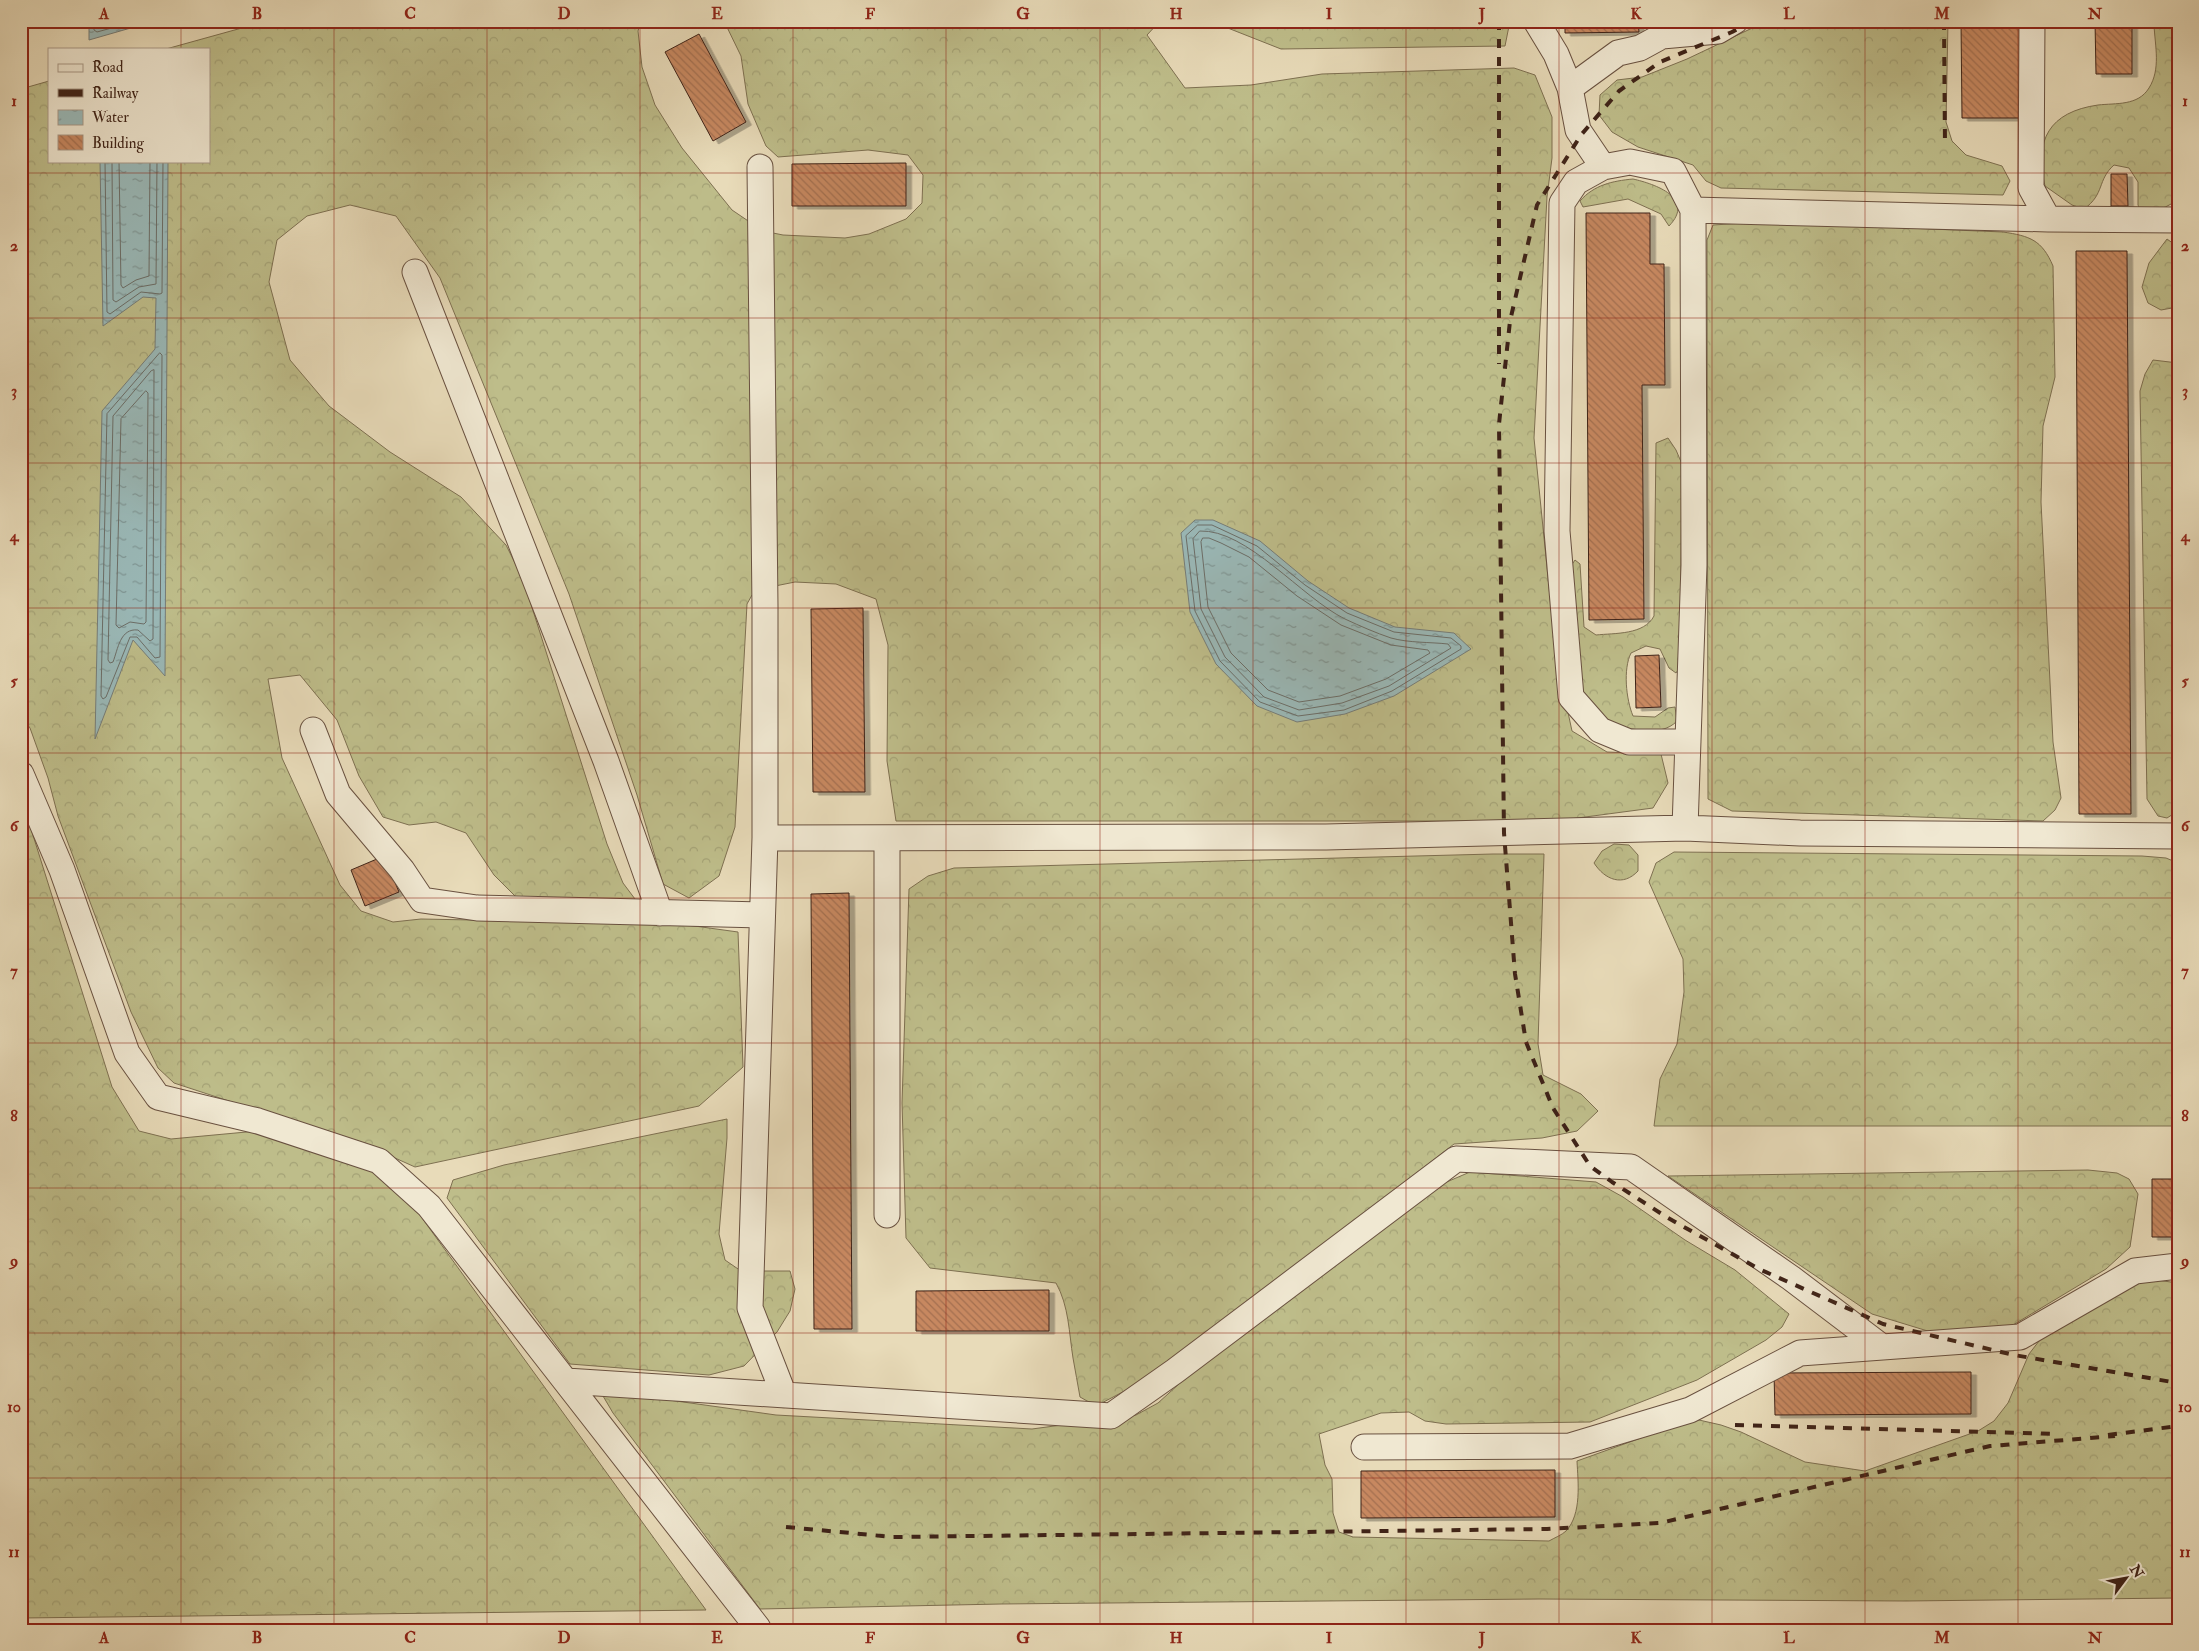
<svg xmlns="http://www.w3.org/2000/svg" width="2199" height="1651" font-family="'IM FELL Double Pica',serif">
<defs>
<pattern id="forest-crowns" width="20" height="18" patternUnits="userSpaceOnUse" patternTransform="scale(1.25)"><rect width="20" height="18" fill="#bebd8a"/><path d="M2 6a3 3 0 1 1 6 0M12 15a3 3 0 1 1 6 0" fill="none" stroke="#a4a276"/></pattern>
<pattern id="water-ripples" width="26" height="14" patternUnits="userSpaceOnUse" patternTransform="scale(1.25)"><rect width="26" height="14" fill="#9ab9b8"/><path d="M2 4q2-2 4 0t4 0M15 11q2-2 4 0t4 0" fill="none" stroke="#7f9695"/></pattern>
<pattern id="building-back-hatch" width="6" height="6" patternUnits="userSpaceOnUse" patternTransform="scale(1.25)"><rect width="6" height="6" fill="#c78861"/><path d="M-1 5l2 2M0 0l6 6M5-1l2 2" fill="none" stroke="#a36f4f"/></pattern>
<filter id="shadow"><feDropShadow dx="5.5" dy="3" stdDeviation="0" flood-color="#0004"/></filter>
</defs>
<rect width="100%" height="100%" fill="#e8dbb9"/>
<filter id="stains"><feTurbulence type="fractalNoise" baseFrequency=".004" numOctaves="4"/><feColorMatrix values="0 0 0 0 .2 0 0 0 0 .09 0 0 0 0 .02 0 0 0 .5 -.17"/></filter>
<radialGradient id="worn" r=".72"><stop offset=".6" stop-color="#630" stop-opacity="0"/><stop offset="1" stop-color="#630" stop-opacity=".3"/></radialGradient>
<path fill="url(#forest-crowns)" stroke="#7e7051" d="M267 21H641L638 31 642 67 655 105 682 148 732 210 763 231 783 235 845 238 869 234 906 219 922 203 923 175 908 155 868 150 778 157 766 146 748 104 741 56 724 21H1160L1147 35 1185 88 1251 85 1322 74 1514 68 1535 75 1552 117V158L1547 197 1534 438 1556 657 1572 731 1607 752 1661 754 1668 783 1653 808 1555 821H896L887 761 888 645 876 599 836 584 795 582 770 587 752 595 747 604 735 827 719 876 689 898 663 884 637 795 569 594 440 278 396 216 350 205 307 216 277 240 269 282 290 360 329 406 390 452 461 497 506 545 523 579 607 844 623 883 638 903 519 900 494 875 466 833 436 822 409 825 383 817 359 776 337 720 300 675 268 679 282 758 340 885 361 911 393 922 421 919 680 924 738 932 743 1067 699 1106 415 1167 375 1149 174 1083 158 1068 131 1012 58 816 48 778 30 728 21 716V89L49 81V161H209V49H166Z
M1210 21H1510L1505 46 1281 49Z
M1767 21H1948L1946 122 1952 141 1966 155 2002 166 2010 181 2003 195 1721 188 1706 181 1693 165 1638 147 1612 132 1599 115 1600 95 1617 80 1642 77 1687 59Z
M2160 21H2178V199C2169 207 2153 213 2141 212L2138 205V182L2129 168 2114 165C2097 180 2105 194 2084 209L2072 205 2045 186C2034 140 2049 112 2098 105 2116 103 2138 106 2149 88 2161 69 2155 46 2154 25Z
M1633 179C1655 184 1696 198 1669 226L1661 214 1628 199 1583 207 1580 201C1594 185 1612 181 1633 179Z
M1761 222 2003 232C2030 236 2042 240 2053 266L2055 377 2043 426 2041 502 2053 742 2061 798 2055 810 2043 821 1732 811 1708 799 1707 240 1713 225Z
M2167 239 2178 247V300L2172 308 2161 310 2148 303 2142 287 2149 263Z
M2153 360 2178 363V811L2167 818 2158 816 2147 799 2140 391 2145 374Z
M1668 438 1676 450 1682 464 1680 667 1676 673 1669 668 1660 649 1646 646 1631 653C1623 669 1626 699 1633 716L1655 717 1668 708 1675 707 1677 721C1660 739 1628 727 1606 724L1582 693 1571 566 1575 560 1580 564 1584 627 1596 635C1615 633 1644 635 1654 616L1656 443Z
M21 797 112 1087 139 1131 171 1139 268 1130 393 1178 706 1610 21 1618Z
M1614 844 1629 845 1638 855V871C1623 887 1605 880 1594 863L1602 851Z
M1674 852 2142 856 2166 858 2178 863V1126H1654L1660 1079 1677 1044 1684 992 1683 959 1649 882 1656 863Z
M1493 854H1544L1538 1044 1543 1075 1581 1094 1598 1111 1577 1131 1542 1138 1454 1144 1157 1374 1096 1406 1080 1397C1078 1384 1075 1371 1073 1358 1069 1333 1069 1306 1056 1283L930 1268 906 1238 902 1103 909 889 928 876 954 868Z
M727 1119V1138L719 1234 725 1260 741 1271H790L795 1289 790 1311 777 1332 744 1366 709 1375 570 1364 447 1198 453 1180 504 1165Z
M2088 1170 2117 1173 2129 1179 2138 1194 2130 1247 2106 1269 2008 1328 1931 1332 1872 1314 1668 1176Z
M1470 1172 1596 1182 1623 1197 1685 1240 1735 1270 1789 1314 1782 1327 1766 1340 1697 1380 1590 1422 1446 1424 1425 1421 1409 1412 1381 1413 1319 1434 1325 1465 1332 1479 1333 1513 1339 1532 1353 1537 1549 1541C1554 1538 1562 1535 1566 1531 1582 1514 1578 1482 1577 1461L1674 1426 1699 1420 1721 1425 1741 1432 1805 1462 1865 1471 1978 1431 1994 1421 2008 1403 2029 1354 2046 1332 2134 1284 2149 1279 2178 1283V1598L1906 1601 1539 1599 1001 1604 760 1609 613 1413 603 1396 626 1394 776 1415 1032 1429 1136 1415 1158 1403 1190 1374 1435 1187Z"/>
<path fill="url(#water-ripples)" stroke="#767d78" d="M89 21H155L89 40Z
M100 161H168L165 676 133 640 95 739 102 411 155 349 156 298 143 297 103 326Z
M1195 520H1213L1260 541 1308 581 1349 608 1395 627 1454 633 1471 649 1394 696 1345 714 1297 722 1257 706 1216 664 1190 612 1181 533Z"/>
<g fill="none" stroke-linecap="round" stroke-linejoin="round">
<path stroke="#6c6e68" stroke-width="1" d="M94 21V30L97 32 137 21
M105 161 107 312 110 314 141 292 160 294 162 293 163 161
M112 161 113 300 116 302 139 287 156 284 157 161
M119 161 121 285 123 288 136 280 149 276 150 161
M160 353 162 355 160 657 155 658 137 637H130L106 697 103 699 101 696 107 414Z
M154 370 153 639 150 641 138 630C120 628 118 649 113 662L110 663 108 660 113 416 151 371Z
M146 391 148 393 146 622 144 624 130 622 119 628 116 625 121 419Z
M1198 525H1212L1257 546 1305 585 1347 613 1394 632 1451 638 1461 646V649L1392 691 1344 710 1298 716 1260 702 1220 661 1195 611 1186 536Z
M1200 531C1247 529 1302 598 1345 619 1360 626 1376 633 1391 638 1409 643 1430 642 1448 644L1451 648 1389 686 1342 703 1299 710 1264 697 1225 657 1201 609 1193 539Z
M1203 538H1209L1221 543 1249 557 1297 596 1341 625 1391 645 1428 650 1430 653 1386 679 1340 696 1299 702 1268 690 1231 653 1208 607 1201 542Z"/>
</g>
<path fill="url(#building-back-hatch)" stroke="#3f2318" filter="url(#shadow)" d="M1565 21H1638L1639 32 1565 33Z
M1961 21H2020L2021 118H1962Z
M2095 21H2132V74H2096Z
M699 34 746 122 713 141 665 52Z
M906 163V206H792V164Z
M2111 174H2127L2128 206H2111Z
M1586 213H1650V264H1664L1665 385H1642L1644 619 1589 620Z
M2076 251H2127L2131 814H2079Z
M863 608 865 792H813L811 609Z
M1659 655 1661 707 1636 708 1635 656Z
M384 856 399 892 365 906 351 870Z
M849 893 852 1329H814L811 894Z
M2152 1179H2178V1237H2152Z
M1049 1290V1331H916V1291Z
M1971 1372V1414L1775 1415 1774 1373Z
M1555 1470V1517L1361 1518V1471Z"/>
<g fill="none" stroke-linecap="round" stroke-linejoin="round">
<defs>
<path id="minor" d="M1536 21 1556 54 1570 88 1578 130 1603 167
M2032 21 2031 188 2048 219 2178 220
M1662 36 1718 31 1735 21
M1570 88 1618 53 1640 48 1662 36V21
M760 167 765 606V838L750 1308 784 1395
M1693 210 2048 219
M415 272 606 761 660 913
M313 730 338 794 402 870 422 900 477 908 762 915
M21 774 62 870 127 1053 158 1097 258 1121 379 1161 429 1206 758 1628
M1685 828 1694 565 1693 210 1673 171 1630 162 1603 167 1576 182 1562 203 1557 531 1571 697 1600 730 1629 742H1688
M765 838 1326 837 1685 828 1800 833 2178 836
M887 1215V838
M566 1381 1111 1416 1175 1371 1456 1159 1631 1167 1791 1278 1882 1347
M1364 1447 1570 1446 1690 1410 1800 1353 2020 1337 2135 1271 2178 1266"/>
</defs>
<use href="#minor" stroke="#695140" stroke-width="27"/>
<use href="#minor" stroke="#f0e8d2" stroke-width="25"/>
<path stroke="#3f2318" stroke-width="4" stroke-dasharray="9 9" stroke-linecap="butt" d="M1499 21V364
M1752 21 1732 32 1660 62 1619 91 1581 135 1537 205 1510 321 1499 424 1504 833 1515 974 1526 1042 1553 1108 1590 1166 1612 1182 1668 1218 1759 1269 1883 1324 2014 1355 2178 1383
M1944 21 1945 145
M1735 1425 2058 1434
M2108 1435 2178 1426
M786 1527 893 1537 1547 1529 1660 1523 1990 1446 2115 1436"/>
</g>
<path fill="none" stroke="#8f2418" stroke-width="1" stroke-opacity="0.55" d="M181 21V49M334 21V1630M487 21V1630M640 21V1630M793 21V1630M946 21V1630M1100 21V1630M1253 21V1630M1406 21V1630M1559 21V1630M1712 21V1630M1865 21V1630M2018 21V1630M181 161V1630M21 173H2178M21 318H2178M21 463H2178M21 608H2178M21 753H2178M21 898H2178M21 1043H2178M21 1188H2178M21 1333H2178M21 1478H2178"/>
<rect width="2199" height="1651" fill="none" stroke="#e8dbb9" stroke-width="55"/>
<rect x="48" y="48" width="162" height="115" fill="#f0e8d2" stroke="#a99988"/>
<rect x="58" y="64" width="25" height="8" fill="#f0e8d2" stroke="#a99988"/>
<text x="92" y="72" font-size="15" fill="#3f2318">Road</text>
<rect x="58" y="89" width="25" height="8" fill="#3f2318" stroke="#a99988"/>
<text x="92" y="98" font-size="15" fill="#3f2318">Railway</text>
<rect x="58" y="110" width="25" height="15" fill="url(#water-ripples)" stroke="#a99988"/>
<text x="92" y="122" font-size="15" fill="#3f2318">Water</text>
<rect x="58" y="135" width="25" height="15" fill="url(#building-back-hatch)" stroke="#a99988"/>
<text x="92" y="148" font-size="15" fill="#3f2318">Building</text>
<g transform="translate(2126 1578) rotate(58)" stroke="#f0e8d2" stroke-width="4" paint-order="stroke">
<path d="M0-4L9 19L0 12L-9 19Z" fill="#3f2318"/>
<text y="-8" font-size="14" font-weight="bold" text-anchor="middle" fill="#3f2318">N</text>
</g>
<rect x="28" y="28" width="2144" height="1596" fill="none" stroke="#8f2418" stroke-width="2"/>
<g font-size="16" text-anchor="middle" font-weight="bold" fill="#8f2418">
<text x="104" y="19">A</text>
<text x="257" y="19">B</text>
<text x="410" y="19">C</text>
<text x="564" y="19">D</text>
<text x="717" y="19">E</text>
<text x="870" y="19">F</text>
<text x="1023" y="19">G</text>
<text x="1176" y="19">H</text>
<text x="1329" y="19">I</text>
<text x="1482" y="19">J</text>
<text x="1636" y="19">K</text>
<text x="1789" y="19">L</text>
<text x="1942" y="19">M</text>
<text x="2095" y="19">N</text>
<text x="14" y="106">1</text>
<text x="2185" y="106">1</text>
<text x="14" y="251">2</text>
<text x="2185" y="251">2</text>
<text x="14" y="396">3</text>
<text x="2185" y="396">3</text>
<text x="14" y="541">4</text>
<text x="2185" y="541">4</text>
<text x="14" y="686">5</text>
<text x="2185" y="686">5</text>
<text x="14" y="831">6</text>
<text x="2185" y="831">6</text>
<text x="14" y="976">7</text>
<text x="2185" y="976">7</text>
<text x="14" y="1121">8</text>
<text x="2185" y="1121">8</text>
<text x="14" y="1266">9</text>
<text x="2185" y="1266">9</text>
<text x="14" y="1412">10</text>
<text x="2185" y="1412">10</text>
<text x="14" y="1557">11</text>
<text x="2185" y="1557">11</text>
<text x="104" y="1643">A</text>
<text x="257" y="1643">B</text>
<text x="410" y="1643">C</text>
<text x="564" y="1643">D</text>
<text x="717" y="1643">E</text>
<text x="870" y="1643">F</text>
<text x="1023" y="1643">G</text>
<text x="1176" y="1643">H</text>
<text x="1329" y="1643">I</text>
<text x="1482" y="1643">J</text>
<text x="1636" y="1643">K</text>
<text x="1789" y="1643">L</text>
<text x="1942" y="1643">M</text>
<text x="2095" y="1643">N</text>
</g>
<rect width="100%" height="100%" filter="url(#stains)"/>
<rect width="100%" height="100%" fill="url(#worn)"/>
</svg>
